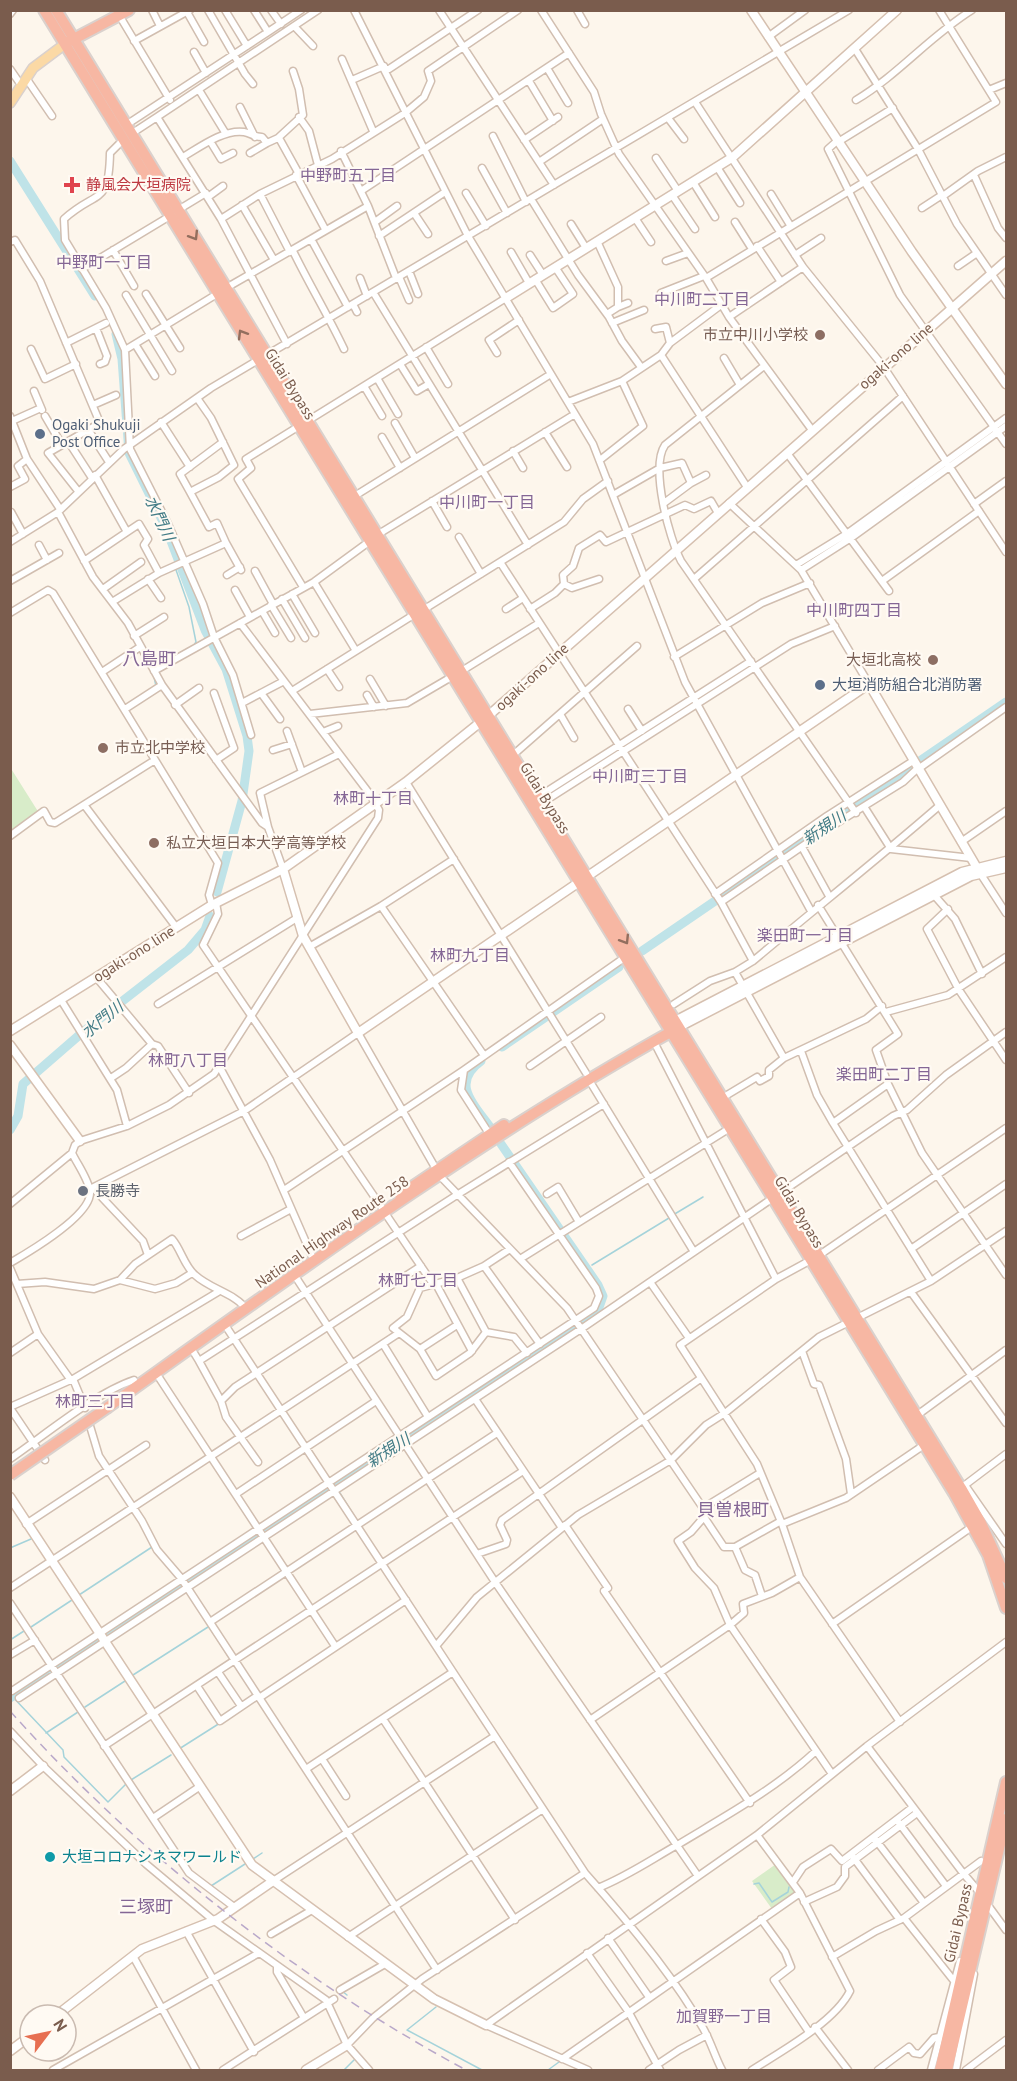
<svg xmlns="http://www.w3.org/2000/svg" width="1017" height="2081" font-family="'PT Sans','Noto Sans JP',sans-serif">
<rect width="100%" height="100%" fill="#fdf6ec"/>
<path fill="#d8ecc9" d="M10 767 39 813 10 834Z
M776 1864 796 1893 772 1909 752 1881Z"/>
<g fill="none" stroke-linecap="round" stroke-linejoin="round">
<path stroke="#a5d3da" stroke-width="1.5" d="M175 567 189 607 196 642 194 645
M154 677 156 686
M673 1215 703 1197
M592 1265 669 1218
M587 1268 589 1267
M338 1490 358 1522
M361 1526 379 1555
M10 1548 31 1539
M79 1595 152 1547 150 1543
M31 1627 72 1600
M210 1628 230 1659
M429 1630 433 1637
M10 1640 24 1631
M234 1665 240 1674
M133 1675 208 1627
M10 1694 63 1750 64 1757 108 1802 126 1784
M85 1707 125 1681
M46 1733 78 1712
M179 1749 220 1723
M131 1780 171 1755
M253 1859 262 1853
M754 1884 759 1883 772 1902 788 1892 789 1887
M211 1886 245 1864
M342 1991 347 1995
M436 2007 407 2030 482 2070
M344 2070 355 2059
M548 2070 559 2062"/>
<path stroke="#bfe3e8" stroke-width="9" d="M10 161 95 296
M116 334 122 359 129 453 166 528 205 630 226 669 247 736 249 751 242 801 217 892
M642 951 1006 702
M502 1047 619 967
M481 1061C450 1083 474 1105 490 1127
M10 1130 18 1116 23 1084 84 1031 188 950 205 930 210 916
M10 1698 597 1313 603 1296 598 1285 501 1144"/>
<defs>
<path id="street" d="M116 10 170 100
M152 10 160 26
M208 10 245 74 253 84
M225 10 247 46
M271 10 281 24
M354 10 468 236 593 444 685 682 811 911
M439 10 554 185
M541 10 594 92 601 114 619 154 706 278 729 317 812 430
M577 10 585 24
M187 12 204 42
M10 14 13 10
M294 26 313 46
M268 32 301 10
M768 37 805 10
M134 41 190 10
M855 49 918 149 957 224 1006 295
M194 52 206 73
M342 59 373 131
M547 68 568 103
M10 69 21 85
M385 69H389L478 10
M26 78 52 116
M352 80 384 66
M529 81 553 121
M199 90 226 134
M989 90 1006 83
M856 100C898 75 930 36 972 10
M695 102 803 267 883 366 1006 552
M240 107 255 137
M299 117 309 131 318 165
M668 118 684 139
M126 125 268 32 254 10
M131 134 157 117
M493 136 526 202
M279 138 299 174
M124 139 110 153C109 207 97 189 64 219L65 240 106 308 125 350 130 449 168 524 203 604 214 637 233 675 251 735
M524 140 558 117
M210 141 221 159 233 153
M837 141 828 149 900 295 1006 444
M838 142 893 108
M341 151 368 206 396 278
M250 153 267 143
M183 157C200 147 224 129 244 132 251 133 253 137 262 137L267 143 278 138 303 115 299 89 293 71
M656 158 678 191
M539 162 603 119
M717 167 740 203
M482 168 507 213
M296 175 325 229
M974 175 998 228 1006 238
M693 182 715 217
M361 191 569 53
M466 193 486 226
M260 194 290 252
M771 194 790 225
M672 195 695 229
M943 196 978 171 1006 157
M208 197 223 186
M531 199 578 275 609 317 622 341 641 367
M242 205 274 260
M922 208 942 195
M178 210 206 193
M414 213 428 234
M635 218 651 242
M221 219 260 194 332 159 405 113 424 97 431 81 428 71 518 10
M375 222 397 206
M735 222 752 249
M571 224 586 248
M379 236 445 192
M597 241 618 287V307L607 314
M10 242 15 240 40 281 100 423 48 453 78 491
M757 246 781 282
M113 250 134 286
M293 251C309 284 328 315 344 349
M511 252 529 283
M530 255 543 275
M795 255 821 238
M666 261 688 253
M958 266 977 253
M82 269 170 216
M409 271 418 294
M399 277 409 300
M360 278 367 296
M706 278 996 102 939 10
M535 279 553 308 573 294 555 267
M226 288 311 239
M373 292 528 545
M661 293 704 276
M146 294 180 348
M126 295 172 371
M353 304 357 312
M348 307 311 239 368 206
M618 307 628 303
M729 317 803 267
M612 323 644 310
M96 328 107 356 105 362 100 364
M655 329 666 327 670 343
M66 343 106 323
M135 344 155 376
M287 344 221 219 157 117 318 10
M426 347 448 384
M31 349 45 379 76 364
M125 350 217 294
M497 353 489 340 519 320
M661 355 747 487
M724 358 740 385
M400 364 417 391 429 384
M764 366 665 445C650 467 669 538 681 561L856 813
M377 378 398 414
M364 386 382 416
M34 391 42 410
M568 402 622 381 661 355 670 343 721 305
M93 405 116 395
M10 416 27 459 60 509
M45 416 62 445
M12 421 41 408
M161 422 190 467
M395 423 415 458
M89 431 109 462
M545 432 567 467
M382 437 400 468
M68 441 92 478
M513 451 523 468
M787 453 889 591
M600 460 643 426 622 381
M691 483 706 475
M10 487 25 479 18 466 27 459
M190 492 180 474 223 442
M613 495 660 468 682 463 691 483 664 503
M353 497 551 374
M432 501 447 527
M729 503 801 570 869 684
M974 504 1006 481
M11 512 23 534
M58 512 93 577 128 623 162 685 262 823 268 827 283 869
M127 532 139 524 148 539 144 545 159 573
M377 535 575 414
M459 537 481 574
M10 542 58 512 124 449 211 388 849 10
M226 543 241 570
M39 545 47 560
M84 561 127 532 95 475
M500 562 721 902 753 961
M796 565 848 533 1006 418
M801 570 851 538 1006 426
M255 571 273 604
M227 575 240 567
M148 579 161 598
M694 579 903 396
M10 581 59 553
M882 581 979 511
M314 582 356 651
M564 584 572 588 599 579
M303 587 238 479 251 468 246 459 506 298
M103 589 141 562
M235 590 250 617
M292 594 315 633
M282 599 305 638
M112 602 159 573 226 543 217 523 209 527 190 492 219 477 234 465 211 418 197 398
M271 605 291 638
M506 609 523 598
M530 609 555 593 564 584 563 575 573 566 579 548 600 535 606 542 685 505 694 509 711 501 718 513
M423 610 564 522 583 499 608 481
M262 611 275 633
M10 613 48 590 53 593 218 863 209 895 212 905
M134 636 164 617
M674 657 762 603 810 583
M327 669 339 687
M154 671 314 582 370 541
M102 672 140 647
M460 672 539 623
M370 679 386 706
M292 691 415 614
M214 693 234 748 216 760
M261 693 280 719
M367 695 374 707
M242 703 284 681
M175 705 199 688
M125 709 162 685
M628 709 642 731
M310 714 407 703 453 676
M560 714 574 738
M287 731 302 772
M323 732 338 726
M273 750 292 744
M513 755 637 646
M918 769 1006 707
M406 782 586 1073
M538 797 751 661
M542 803 791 644 835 626
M85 806 176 927
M865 808 891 849 971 858
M268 827 260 793 339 754
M10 836 44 811 50 822 55 823 155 760
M961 842 1006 811
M802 847 829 896
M980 873 1006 913
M715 894 827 816 913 761
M934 895 955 919 982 974
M721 902 829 828 903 782 918 768
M216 903 218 914 203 945 382 1208
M818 905 898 1034 876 1050 888 1084 833 1123
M381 906 483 1054
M948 909 927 929 959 990 1006 1060
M309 947 381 906 454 859
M735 972 784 1058
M96 977 152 1044 158 1046 189 1093
M61 1000 117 1090 127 1126
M158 1004 297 918
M674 1004 710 981 735 972 753 961C815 909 878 859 939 806
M886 1012 948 995 1006 957
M654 1042 776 1279
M801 1051 817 1095 833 1123 931 1281
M219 1066 270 1160 312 1256
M530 1066 601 1017
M111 1078 126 1068 152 1044
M589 1080 694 1252
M888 1084 922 1153 1006 1275
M722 1098 757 1077 760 1081 769 1076V1070L784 1058 866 1019 882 1006
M490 1135 461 1090 464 1070 624 958
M93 1188 143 1241 148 1255
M90 1189 244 1111 358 1033 440 1176 567 1308 703 1508 704 1517 691 1532 678 1541 695 1568 714 1588 730 1625 832 1774
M284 1190 464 1070
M547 1194 558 1187 579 1222
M10 1204 72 1153 75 1145 80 1141 127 1126 169 1105 214 1074 378 818 379 810 369 793 240 623
M385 1213 433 1284
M241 1236 291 1209
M911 1249 1006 1184
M818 1256 1006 1128
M520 1259 730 1128
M811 1260 776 1279 680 1345 757 1464 782 1524 800 1577 900 1722
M10 1263C29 1252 92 1215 90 1192 89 1180 77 1164 72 1153
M484 1266 540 1344
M10 1268 38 1334 70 1379
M295 1276 495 1582 698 1876
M457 1278 486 1332 470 1353 436 1376 420 1349 393 1328 407 1317 420 1288 457 1278 484 1266 510 1249
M120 1280 135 1264 172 1239C181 1249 184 1266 195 1275 210 1289 236 1294 246 1309
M650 1282 689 1338
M17 1284 45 1282 94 1289 120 1280 155 1289 176 1283 192 1273
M436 1284 472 1351
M911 1292 1006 1423
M225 1325 585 1873C626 1919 673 1975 703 2028 711 2042 715 2057 722 2070
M486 1332 514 1337 527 1353
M383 1344 428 1417
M191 1348 199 1361 460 1193 604 1104
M420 1349 457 1325
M802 1351 814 1384 819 1385 846 1459 851 1494
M10 1353 38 1334
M199 1361 221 1401 226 1417 258 1462
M156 1373 335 1646
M73 1379 85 1408
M475 1399 562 1528
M221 1401 235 1387 421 1266
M10 1407 73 1379 218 1292
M10 1408 45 1460
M916 1416 1006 1350
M90 1426 99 1456 142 1521 157 1550 181 1578 437 1970
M10 1459C45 1435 95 1393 134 1380
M961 1488 1006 1454
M967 1488 1006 1544
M236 1494 376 1401
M703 1508 760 1473
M704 1517 724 1547H735
M26 1524 146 1445
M782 1524 846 1498 924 1445
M565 1525 608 1588
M477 1554 506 1544 507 1540 500 1525 502 1520 700 1379
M10 1588 399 1333
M604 1591 750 1803
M762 1596 755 1575 745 1570 735 1547 781 1521
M10 1603 189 1873 234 1907
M210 1622 497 1433
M832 1624 973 1526
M436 1646 477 1597 578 1515 671 1460 706 1425 725 1413 819 1337 931 1281 1006 1231
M10 1655 35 1640
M218 1672 241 1706
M197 1686 220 1721 257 1696
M12 1691 594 1308 599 1296 596 1288 509 1162
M19 1698 581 1329 893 1116 907 1110 946 1075 1006 1032
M259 1698 406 1600
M383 1719 515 1920
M590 1720 730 1625 744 1613 743 1604 772 1593 800 1577
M10 1731 43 1766 146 1864 213 1920 326 2000 347 2045 369 2070
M104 1746 523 1471
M867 1746 963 1873 980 1893
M322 1759 346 1796
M306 1769 453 1672
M153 1818 199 1787
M899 1823 946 1886
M875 1839 924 1903
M853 1857 900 1920
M273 1881 495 1736
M793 1882 803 1867 831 1849 842 1861 913 1807
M598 1888C628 1876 652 1859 679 1844 727 1815 775 1789 816 1751
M804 1902 837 1887 845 1876V1867L917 1813
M987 1904 1006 1930
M904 1918 954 1981
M761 1919 785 1952 791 1967 774 1980 809 2032
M186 1931 254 2052
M271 1934 312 1910
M348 1937 543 1809
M608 1938 649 1997
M587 1953 628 2011 660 2070
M133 1956 196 2070
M832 1957 876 1931 904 1918 981 1861
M277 1966V1972L304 2018
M340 1990 385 1964
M815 2027 848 2070
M347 2045 373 2018 422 1979 585 1873
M562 2059 800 1893 757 1835
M53 2070 259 1953
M223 2070 334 1999
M588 2070 486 2025 757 1835 867 1746 1006 1642
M649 2070 679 2050 707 2035
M752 2070C780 2052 835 2022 850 1991L800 1893
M878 2070 909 2047 914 2053 920 2054 934 2038 939 2037
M931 2070 960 1961
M956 2070 974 1974
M966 2070 1006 2040"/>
<path id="secondary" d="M751 10 912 252 1006 384
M506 298 733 157 897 10
M283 869 303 936 358 1033 869 684 980 873
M675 1021 962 872 1006 861
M679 1027 971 876 1006 868
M10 1031 212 905 283 869 406 782 488 716 1006 261
M10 1045 80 1141
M10 1497 252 1865 434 1999 486 2025
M10 1791 43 1766
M57 2015 142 1949 218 1919 273 1881
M10 2051 30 2036
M306 2070 347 2045"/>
<path id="primary" d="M10 103 33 68 65 44"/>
<path id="highway" d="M44 10 954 1493 988 1555 1006 1608
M56 10 961 1488 981 1523 1006 1578
M68 42 129 10
M400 1195 504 1125
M108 1407C290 1277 480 1138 676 1029
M940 2070 1006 1782
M947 2070 1006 1819"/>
</defs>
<use href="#street" stroke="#d1beb0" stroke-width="9"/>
<use href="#secondary" stroke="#d6c0b0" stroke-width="11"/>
<use href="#primary" stroke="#dad1cd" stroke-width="12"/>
<use href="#highway" stroke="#dad1cd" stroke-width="14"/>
<use href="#street" stroke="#fff" stroke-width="6"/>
<use href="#secondary" stroke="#fff" stroke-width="8"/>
<use href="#primary" stroke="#fbd9a5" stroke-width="9"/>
<use href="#highway" stroke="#f7b7a3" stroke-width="10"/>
<path stroke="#b9a8c9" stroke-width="1.5" stroke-dasharray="9 6" stroke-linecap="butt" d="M10 1711C138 1854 297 1979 466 2070"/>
<defs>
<path id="highway-bridge" d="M10 1475 108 1407"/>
</defs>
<use href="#highway-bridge" stroke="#dad1cd" stroke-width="14" stroke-linecap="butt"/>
<use href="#highway-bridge" stroke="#f7b7a3" stroke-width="10"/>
</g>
<defs><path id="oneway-chevron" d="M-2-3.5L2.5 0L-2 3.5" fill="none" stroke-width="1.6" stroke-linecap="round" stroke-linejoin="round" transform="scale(1.5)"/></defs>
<g stroke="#936e5e">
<use href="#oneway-chevron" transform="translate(194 236) rotate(58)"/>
<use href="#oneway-chevron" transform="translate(242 334) rotate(-121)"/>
<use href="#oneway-chevron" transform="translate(625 940) rotate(58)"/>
</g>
<path fill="#e0444e" stroke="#fffaf3" stroke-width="2" d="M69 176h6v6h6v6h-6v6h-6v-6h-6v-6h6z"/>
<g fill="#8d6e63" stroke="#fffaf3" stroke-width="2">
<circle cx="820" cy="335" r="6"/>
<circle cx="933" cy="660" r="6"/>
<circle cx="103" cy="748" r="6"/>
<circle cx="154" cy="843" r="6"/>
</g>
<g fill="#5c6f8a" stroke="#fffaf3" stroke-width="2">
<circle cx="40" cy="434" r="6"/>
<circle cx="820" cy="685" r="6"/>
</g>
<circle fill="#6b7280" stroke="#fffaf3" stroke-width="2" cx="83" cy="1191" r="6"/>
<circle fill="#0f9aa8" stroke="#fffaf3" stroke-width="2" cx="50" cy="1857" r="6"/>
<g text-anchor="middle" stroke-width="4.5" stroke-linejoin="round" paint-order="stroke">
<g font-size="15" fill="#be3a42" stroke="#fffaf3" text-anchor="start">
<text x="86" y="190">静風会大垣病院</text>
</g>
<g font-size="15" fill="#785e54" stroke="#fffaf3" text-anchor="end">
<text x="808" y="340">市立中川小学校</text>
<text x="921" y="665">大垣北高校</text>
<text x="115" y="753" text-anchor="start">市立北中学校</text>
<text x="166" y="848" text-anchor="start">私立大垣日本大学高等学校</text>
</g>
<g font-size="15" fill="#7a5c4d" stroke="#fffaf3">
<text transform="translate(896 356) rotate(-41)" y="5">ogaki-ono line</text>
<text transform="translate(290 384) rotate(58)" y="5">Gidai Bypass</text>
<text transform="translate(532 677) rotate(-42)" y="5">ogaki-ono line</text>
<text transform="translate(545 798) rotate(58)" y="5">Gidai Bypass</text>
<text transform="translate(134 954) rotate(-32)" y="5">ogaki-ono line</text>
<text transform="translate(799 1212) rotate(59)" y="5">Gidai Bypass</text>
<text transform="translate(332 1232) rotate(-35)" y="5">National Highway Route 258</text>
<text transform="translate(958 1923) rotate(-77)" y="5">Gidai Bypass</text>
</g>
<g font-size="15" fill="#4e5e75" stroke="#fffaf3" text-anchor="start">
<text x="52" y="430">Ogaki Shukuji<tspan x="52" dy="17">Post Office</tspan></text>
<text x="832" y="690">大垣消防組合北消防署</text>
</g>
<g font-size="15" fill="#5b616d" stroke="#fffaf3" text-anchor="start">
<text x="95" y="1196">長勝寺</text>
</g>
<g font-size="15" fill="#0d838f" stroke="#fffaf3" text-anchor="start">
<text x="62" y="1862">大垣コロナシネマワールド</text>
</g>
<g font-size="16" fill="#846695" stroke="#fffaf3">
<text x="348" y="181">中野町五丁目</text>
<text x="104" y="268">中野町一丁目</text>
<text x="702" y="305">中川町二丁目</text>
<text x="487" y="508">中川町一丁目</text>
<text x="854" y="616">中川町四丁目</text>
<text x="640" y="782">中川町三丁目</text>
<text x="373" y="804">林町十丁目</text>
<text x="805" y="941">楽田町一丁目</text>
<text x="470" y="961">林町九丁目</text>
<text x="188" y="1066">林町八丁目</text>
<text x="884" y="1080">楽田町二丁目</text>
<text x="418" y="1286">林町七丁目</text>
<text x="95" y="1407">林町三丁目</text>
<text x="724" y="2022">加賀野一丁目</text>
</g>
<g font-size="16" font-style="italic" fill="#437c86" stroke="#fffaf3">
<text transform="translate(160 518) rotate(65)" y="6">水門川</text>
<text transform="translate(824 827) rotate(-34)" y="6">新規川</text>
<text transform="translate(102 1019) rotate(-39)" y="6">水門川</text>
<text transform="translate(388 1450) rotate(-33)" y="6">新規川</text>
</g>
<g font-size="18" fill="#846695" stroke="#fffaf3">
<text x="149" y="665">八島町</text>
<text x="733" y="1516">貝曽根町</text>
<text x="146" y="1913">三塚町</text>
</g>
</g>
<rect width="1017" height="2081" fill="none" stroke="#7a5c4d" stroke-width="24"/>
<g transform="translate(48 2033) rotate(58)"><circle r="28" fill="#fffaf3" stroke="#cabbb1" stroke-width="1.5"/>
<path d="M0-4.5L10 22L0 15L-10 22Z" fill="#e76f51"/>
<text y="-9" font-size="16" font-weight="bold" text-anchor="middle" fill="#7a5c4d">N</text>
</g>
</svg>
